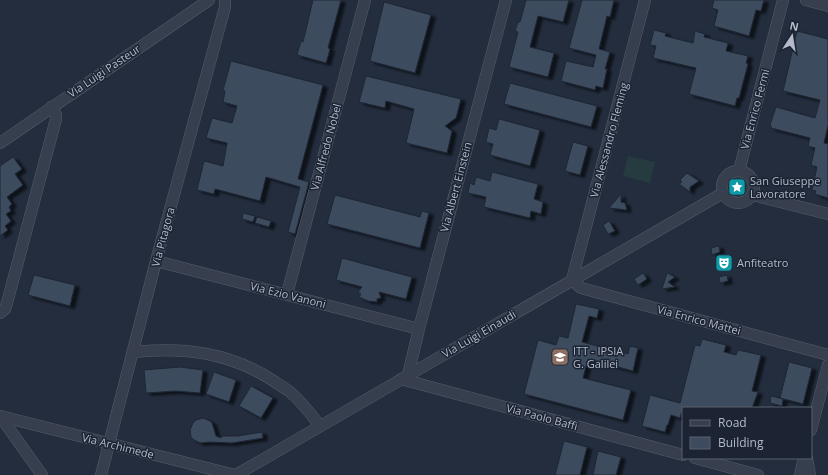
<svg xmlns="http://www.w3.org/2000/svg" width="828" height="475" font-family="'Open Sans',sans-serif">
<defs>
<filter id="shadow"><feDropShadow dx="4.5" dy="2.5" stdDeviation="1" flood-color="#0009"/></filter>
</defs>
<rect width="100%" height="100%" fill="#232d3e"/>
<path fill="#253b3f" d="M628 156 655 162 650 183 623 176Z
M728 187a10 10 0 1 1 20 0a10 10 0 1 1-20 0Z"/>
<path fill="#3e4b5e" stroke="#1e2635" filter="url(#shadow)" d="M313 0H341L328 48 330 49 326 63 297 55 301 41 303 42Z
M526 0H569L563 22 538 16 530 47 554 53 548 77 509 67 518 32 515 31 518 22H520Z
M582 0H614L610 17 607 16 599 49 610 52 605 69H607L603 88 596 86 595 90 561 81 566 61 593 67 596 55 569 48Z
M714 0H764L761 11 756 10 749 36 714 26 718 10 712 8Z
M384 2 431 15 415 73 370 61Z
M654 30 666 33 665 36 693 43 695 31 705 34 704 37 728 43 726 51 748 56 746 63 748 64 739 98H737L735 106 689 94 696 68 653 58 656 46 650 45Z
M797 31 828 39V125L824 143 828 144V198L815 194 816 191 812 190 817 167 811 165 815 148 808 146 810 138 771 128V126L770 125 776 107 815 118 820 100 783 91Z
M231 61 323 85 298 179 309 182 295 234 288 232 300 187 266 177 260 201 215 189 214 194 197 190 204 161 223 166 227 143 206 138 212 118 232 123 237 106 223 102 225 91 223 90Z
M366 76 461 99 456 118 445 126 452 131 447 153 406 143 414 109 386 101 385 108 359 102Z
M510 83 597 106 591 127 504 104Z
M499 119 540 130 530 166 490 155 493 144 486 142 489 128 496 130Z
M573 142 588 146 580 175 565 171Z
M13 157 22 169 15 174 23 185 7 197 12 204 9 207 11 211 6 214 11 221 5 226 8 230 0 236V166Z
M492 172 538 184 534 199 543 202 541 214 531 211 530 218 484 207 486 197 468 193 470 183 474 185 476 177 490 181Z
M687 173 699 181 690 187V192L679 184 682 182 680 180Z
M621 194V202L625 203 627 210 609 208Z
M335 195 420 217 422 211 429 213 420 248 327 224Z
M243 213 255 216 253 222 242 219Z
M257 217 271 221 269 227 255 223Z
M609 221 615 231 608 234 603 225Z
M719 246 720 252 712 255 711 248Z
M342 258 412 277 406 299 379 292 381 298 377 299V302L368 301 359 297 361 294 358 292 362 287 336 280Z
M643 273 647 279 638 285 634 279Z
M667 273 675 277 668 282 675 287 662 289Z
M34 275 75 285 70 306 28 295Z
M727 275 728 281 720 283 719 277Z
M576 304 599 309 597 318 589 316 582 342 628 354 630 346 638 348 633 371 588 359 583 378 631 390 623 420 524 394 538 340 556 345 559 336 568 338Z
M702 339 726 345 724 352 736 355 738 350 761 355 752 391 758 392 752 408H683L680 418 671 415 668 425H667L665 432 642 426 650 395 680 403 695 345 700 346Z
M789 362 812 368 803 404 780 398Z
M180 367 203 370 200 393 176 391 146 393 144 370Z
M214 372 236 380 229 402 206 394Z
M251 386 273 398 261 418 239 406Z
M771 396 783 399 782 406 770 403Z
M203 418 210 421 212 423 216 436 221 438 222 436H238L262 432 263 438 232 443 209 442 200 443 194 440 191 437 190 430 193 423 196 420Z
M564 441 587 447 580 475H555Z
M598 451 621 457 616 475H593Z"/>
<g fill="none" stroke-linecap="round" stroke-linejoin="round">
<defs>
<path id="minor" d="M645 0 572 280 581 288 828 355
M806 0 828 6
M0 143 209 0
M722 187a16 16 0 1 1 32 0a16 16 0 1 1-32 0Z
M739 171 783 0
M753 195 828 214
M156 261 419 329
M287 294 365 0
M0 313 5 309 7 303 56 119V115L51 107
M133 352C183 347 229 352 272 380 278 384 284 387 290 392 301 401 311 414 320 426
M408 375 419 329 506 0
M401 379 683 455
M0 416 235 475
M0 416 42 475
M811 430 828 365
M695 458 758 475
M807 458 810 475
M101 475 156 261 225 7V0
M236 475 723 193
M800 475 804 458"/>
</defs>
<use href="#minor" stroke="#555d6c" stroke-width="12"/>
<use href="#minor" stroke="#373f4e" stroke-width="11"/>
</g>
<defs>
<symbol id="sight-square" viewBox="-11 -11 22 22"><rect x="-9" y="-9" width="18" height="18" rx="4" fill="#0f9aa8" stroke="#1c2433"/><path d="M0-6L1.8-2.2L6-1.7L2.9 1.2L3.7 5.4L0 3.3L-3.7 5.4L-2.9 1.2L-6-1.7L-1.8-2.2Z" fill="#fff"/></symbol>
<symbol id="theatre-square" viewBox="-11 -11 22 22"><rect x="-9" y="-9" width="18" height="18" rx="4" fill="#0f9aa8" stroke="#1c2433"/><path d="M-5-5.5Q0-4 5-5.5V0Q5 5 0 6Q-5 5-5 0ZM-3.3-2.5H-1v1.5H-3.3ZM1-2.5H3.3v1.5H1ZM-2.8 1Q0 5.5 2.8 1Z" fill="#fff"/></symbol>
<symbol id="school-square" viewBox="-11 -11 22 22"><rect x="-9" y="-9" width="18" height="18" rx="4" fill="#8d6e63" stroke="#1c2433"/><path d="M0-5L7-2L0 1L-7-2ZM-4 1L0 2.5L4 1V4Q0 6-4 4Z" fill="#fff"/></symbol>
</defs>
<g fill-rule="evenodd">
<use href="#sight-square" x="727" y="177" width="20" height="20"/>
<use href="#theatre-square" x="714" y="253" width="20" height="20"/>
<use href="#school-square" x="550" y="347" width="20" height="20"/>
</g>
<g text-anchor="middle" stroke-width="3" stroke-linejoin="round" paint-order="stroke">
<g font-size="11" fill="#b3bac9" stroke="#1c2433">
<text transform="translate(104 71) rotate(-34)" y="4">Via Luigi Pasteur</text>
<text transform="translate(755 109) rotate(-75)" y="4">Via Enrico Fermi</text>
<text transform="translate(609 140) rotate(-75)" y="4">Via Alessandro Fleming</text>
<text transform="translate(326 147) rotate(-75)" y="4">Via Alfredo Nobel</text>
<text transform="translate(456 187) rotate(-75)" y="4">Via Albert Einstein</text>
<text transform="translate(163 237) rotate(-75)" y="4">Via Pitagora</text>
<text transform="translate(288 295) rotate(14)" y="4">Via Ezio Vanoni</text>
<text transform="translate(699 320) rotate(15)" y="4">Via Enrico Mattei</text>
<text transform="translate(479 334) rotate(-30)" y="4">Via Luigi Einaudi</text>
<text transform="translate(542 417) rotate(15)" y="4">Via Paolo Baffi</text>
<text transform="translate(118 446) rotate(14)" y="4">Via Archimede</text>
</g>
<g font-size="11" fill="#b3bac9" stroke="#1c2433" text-anchor="start">
<text x="750" y="185">San Giuseppe<tspan x="750" dy="13">Lavoratore</tspan></text>
<text x="737" y="267">Anfiteatro</text>
<text x="573" y="355">ITT - IPSIA<tspan x="573" dy="13">G. Galilei</tspan></text>
</g>
</g>
<rect x="682" y="407" width="130" height="52" fill="#1c2433" stroke="#58606f"/>
<rect x="690" y="420" width="20" height="6" fill="#373f4e" stroke="#58606f"/>
<text x="718" y="427" font-size="12" fill="#b3bac9">Road</text>
<rect x="690" y="437" width="20" height="12" fill="#3e4b5e" stroke="#58606f"/>
<text x="718" y="447" font-size="12" fill="#b3bac9">Building</text>
<g transform="translate(792 36) rotate(12)" stroke="#1c2433" stroke-width="3" paint-order="stroke">
<path d="M0-3L7 15L0 10L-7 15Z" fill="#b3bac9"/>
<text y="-6" font-size="11" font-weight="bold" text-anchor="middle" fill="#b3bac9">N</text>
</g>
</svg>
